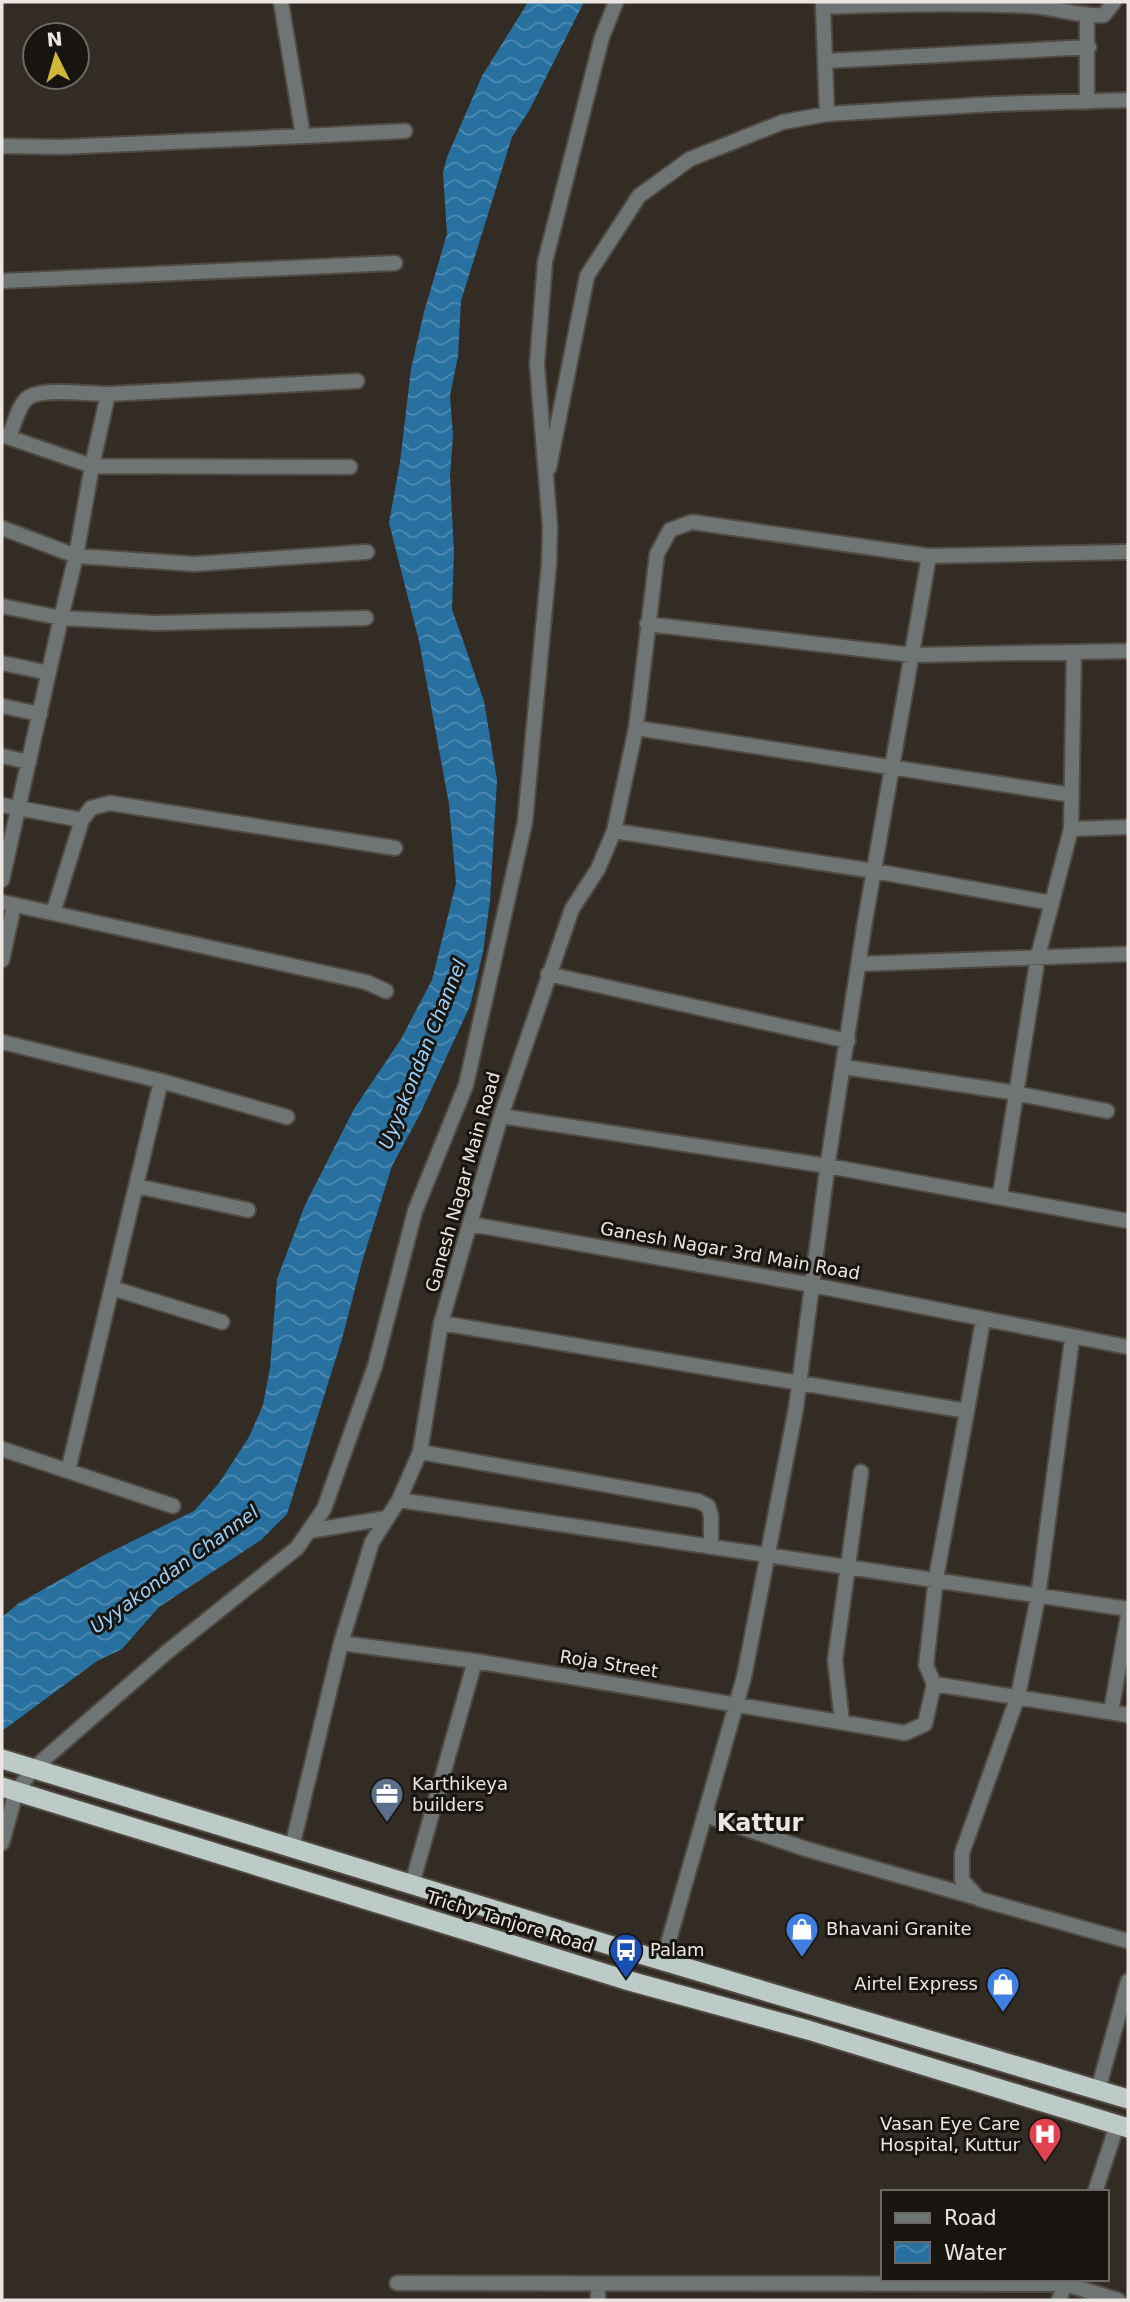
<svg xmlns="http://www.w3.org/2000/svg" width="1130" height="2302" font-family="'DejaVu Sans',sans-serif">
<defs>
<pattern id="water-waves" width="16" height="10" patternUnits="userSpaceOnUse" patternTransform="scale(1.75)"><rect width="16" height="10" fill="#2770a0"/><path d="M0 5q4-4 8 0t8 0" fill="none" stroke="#518bb1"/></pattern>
</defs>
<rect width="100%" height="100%" fill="#332c24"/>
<path fill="url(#water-waves)" d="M528 2H584L530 109 512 137 461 301 458 356 450 396 453 435 450 476 454 552 452 609 484 701 497 780 490 900 483 952 470 1006 420 1114 392 1166 362 1262 342 1339 287 1514 261 1540 159 1607 122 1649 97 1661 2 1731V1617L19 1603 104 1555 194 1511 219 1483 249 1437 263 1405 270 1368 277 1279 305 1205 354 1109 401 1039 432 980 456 883 449 804 419 641 389 523 400 462 411 369 424 312 447 234 443 173 447 157 482 76Z"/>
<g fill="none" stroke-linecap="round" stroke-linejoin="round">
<defs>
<path id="minor" d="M823 2V7C892 4 961 3 1030 6 1055 7 1079 17 1104 15L1114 2
M823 7 827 114
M1087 17V102
M826 61 1089 47
M303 136 405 131
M2 146 61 147 303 136 281 2
M2 281 395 263
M2 435 92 466 76 556 194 564 367 552
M9 437C14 426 18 404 29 397 44 388 90 394 108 394
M350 467 92 466 108 394 357 381
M549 468 587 276 639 196 690 159 783 122 827 114 994 104 1128 100
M2 528 76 556 61 618 156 623 366 618
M2 606 61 618 2 880
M647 624 912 655 1128 651
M2 663 49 673
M2 706 40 714
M636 728 1072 795
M2 756 29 762
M2 805 82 820
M1071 829 1128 827
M614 831 874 871 1052 903
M2 902 366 982 386 991
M53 913 82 820 91 808 110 803 395 848
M2 960 14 905
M859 964 1128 954
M548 974 848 1041
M2 1042 161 1081 287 1117
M844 1067 1004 1091 1107 1111
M501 1116 828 1166 1128 1221
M136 1186 248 1210
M1000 1195 1038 956 1071 829 1074 652
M470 1224 812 1285 1128 1347
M112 1288 222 1322
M441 1323 967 1411 936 1578 926 1665 934 1684 1128 1715
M1072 1339 1038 1597 1018 1696 962 1853V1880L979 1899 1128 1941
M967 1411 983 1320
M2 1449 173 1506
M420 1452 698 1501 708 1506 711 1516V1547
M68 1471 161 1081
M399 1500 1128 1609
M309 1531 387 1518
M341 1643 475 1661 905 1733 925 1724 934 1684
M1111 1712 1128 1615
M842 1722 835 1660 861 1472
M705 1815 806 1849 978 1898
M2 1843 16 1792 34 1768 167 1652 297 1548 324 1509 375 1366 415 1211 466 1085 525 822 549 564 550 527 537 364 545 262 602 37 616 2
M292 1847 341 1643 372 1542 399 1500 420 1452 441 1323 501 1116 572 909 598 869 614 831 636 728 657 554 670 530 692 522 929 556 1128 552
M412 1884 475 1661
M663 1961 744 1677 796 1408 828 1162 864 927 929 556
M1098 2090 1128 1981
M1095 2192 1117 2125
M397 2283 1065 2284 1118 2300
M598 2284V2300
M1059 2300 1067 2279"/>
<path id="trunk" d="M2 1759 606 1944 1128 2099
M2 1787 626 1980 808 2030 1128 2128"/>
</defs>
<use href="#minor" stroke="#504a42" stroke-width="18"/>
<use href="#trunk" stroke="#504a42" stroke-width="23"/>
<use href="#minor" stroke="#6e7574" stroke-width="14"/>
<use href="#trunk" stroke="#bccac8" stroke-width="19"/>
</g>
<defs>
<symbol id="office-pin" viewBox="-11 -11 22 30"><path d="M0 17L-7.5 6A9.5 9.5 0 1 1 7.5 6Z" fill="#5c6f8a" stroke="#181511"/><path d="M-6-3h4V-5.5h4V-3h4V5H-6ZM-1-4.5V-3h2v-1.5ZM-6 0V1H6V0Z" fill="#fff"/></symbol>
<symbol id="shop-pin" viewBox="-11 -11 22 30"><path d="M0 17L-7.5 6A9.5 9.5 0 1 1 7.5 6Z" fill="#3f7fe0" stroke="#181511"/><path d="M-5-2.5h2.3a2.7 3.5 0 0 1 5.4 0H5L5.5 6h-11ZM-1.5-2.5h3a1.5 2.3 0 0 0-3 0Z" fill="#fff"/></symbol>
<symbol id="bus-pin" viewBox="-11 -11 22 30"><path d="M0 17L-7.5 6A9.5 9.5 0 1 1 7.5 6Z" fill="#1a4fb4" stroke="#181511"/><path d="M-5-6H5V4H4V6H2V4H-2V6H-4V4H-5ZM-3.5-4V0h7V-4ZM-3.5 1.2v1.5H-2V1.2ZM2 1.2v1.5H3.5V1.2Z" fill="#fff"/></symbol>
<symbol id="hospital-pin" viewBox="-11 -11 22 30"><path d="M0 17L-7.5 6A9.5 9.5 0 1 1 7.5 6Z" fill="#e0444e" stroke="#181511"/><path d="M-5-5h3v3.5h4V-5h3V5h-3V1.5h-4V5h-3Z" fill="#fff"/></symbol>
</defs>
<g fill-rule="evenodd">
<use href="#office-pin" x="368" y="1775" width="38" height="52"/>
<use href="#shop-pin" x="783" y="1910" width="38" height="52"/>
<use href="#bus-pin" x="607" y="1931" width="38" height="52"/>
<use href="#shop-pin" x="984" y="1965" width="38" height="52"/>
<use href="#hospital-pin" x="1026" y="2115" width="38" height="52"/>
</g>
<g text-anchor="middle" stroke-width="6" stroke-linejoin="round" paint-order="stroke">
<g font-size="18" fill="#ebe6e1" stroke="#181511">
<text transform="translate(463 1182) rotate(-74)" y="6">Ganesh Nagar Main Road</text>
<text transform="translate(730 1251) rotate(10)" y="6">Ganesh Nagar 3rd Main Road</text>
<text transform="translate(609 1664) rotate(9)" y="6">Roja Street</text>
<text transform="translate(510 1922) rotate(17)" y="6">Trichy Tanjore Road</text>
</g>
<g font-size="18" fill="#ebe6e1" stroke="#181511" text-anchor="start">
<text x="412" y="1790">Karthikeya<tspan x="412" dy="21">builders</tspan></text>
<text x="826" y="1935">Bhavani Granite</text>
<text x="650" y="1956">Palam</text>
<text x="978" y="1990" text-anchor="end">Airtel Express</text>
<text x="1020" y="2130" text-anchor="end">Vasan Eye Care<tspan x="1020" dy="21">Hospital, Kuttur</tspan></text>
</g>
<g font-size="19" font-style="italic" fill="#9cd1fb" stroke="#181511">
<text transform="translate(422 1054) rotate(-68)" y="7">Uyyakondan Channel</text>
<text transform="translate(174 1569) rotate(-36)" y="7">Uyyakondan Channel</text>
</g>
<g font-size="24" font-weight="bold" fill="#ebe6e1" stroke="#181511">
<text x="760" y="1831">Kattur</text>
</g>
</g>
<rect width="1130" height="2302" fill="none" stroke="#ebe6e1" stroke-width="7"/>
<rect x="881" y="2190" width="228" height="91" fill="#181511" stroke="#6c6964" stroke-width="2"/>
<rect x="895" y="2213" width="35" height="10" fill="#6e7574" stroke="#6c6964" stroke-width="2"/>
<text x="944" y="2225" font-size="21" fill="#ebe6e1">Road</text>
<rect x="895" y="2242" width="35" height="21" fill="url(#water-waves)" stroke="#6c6964" stroke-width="2"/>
<text x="944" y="2260" font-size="21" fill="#ebe6e1">Water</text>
<g transform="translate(56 56) rotate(355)"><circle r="33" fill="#181511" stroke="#6c6964" stroke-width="2"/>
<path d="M0-5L12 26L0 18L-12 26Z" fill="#d0b836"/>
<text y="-10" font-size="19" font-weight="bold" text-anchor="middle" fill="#ebe6e1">N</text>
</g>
</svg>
